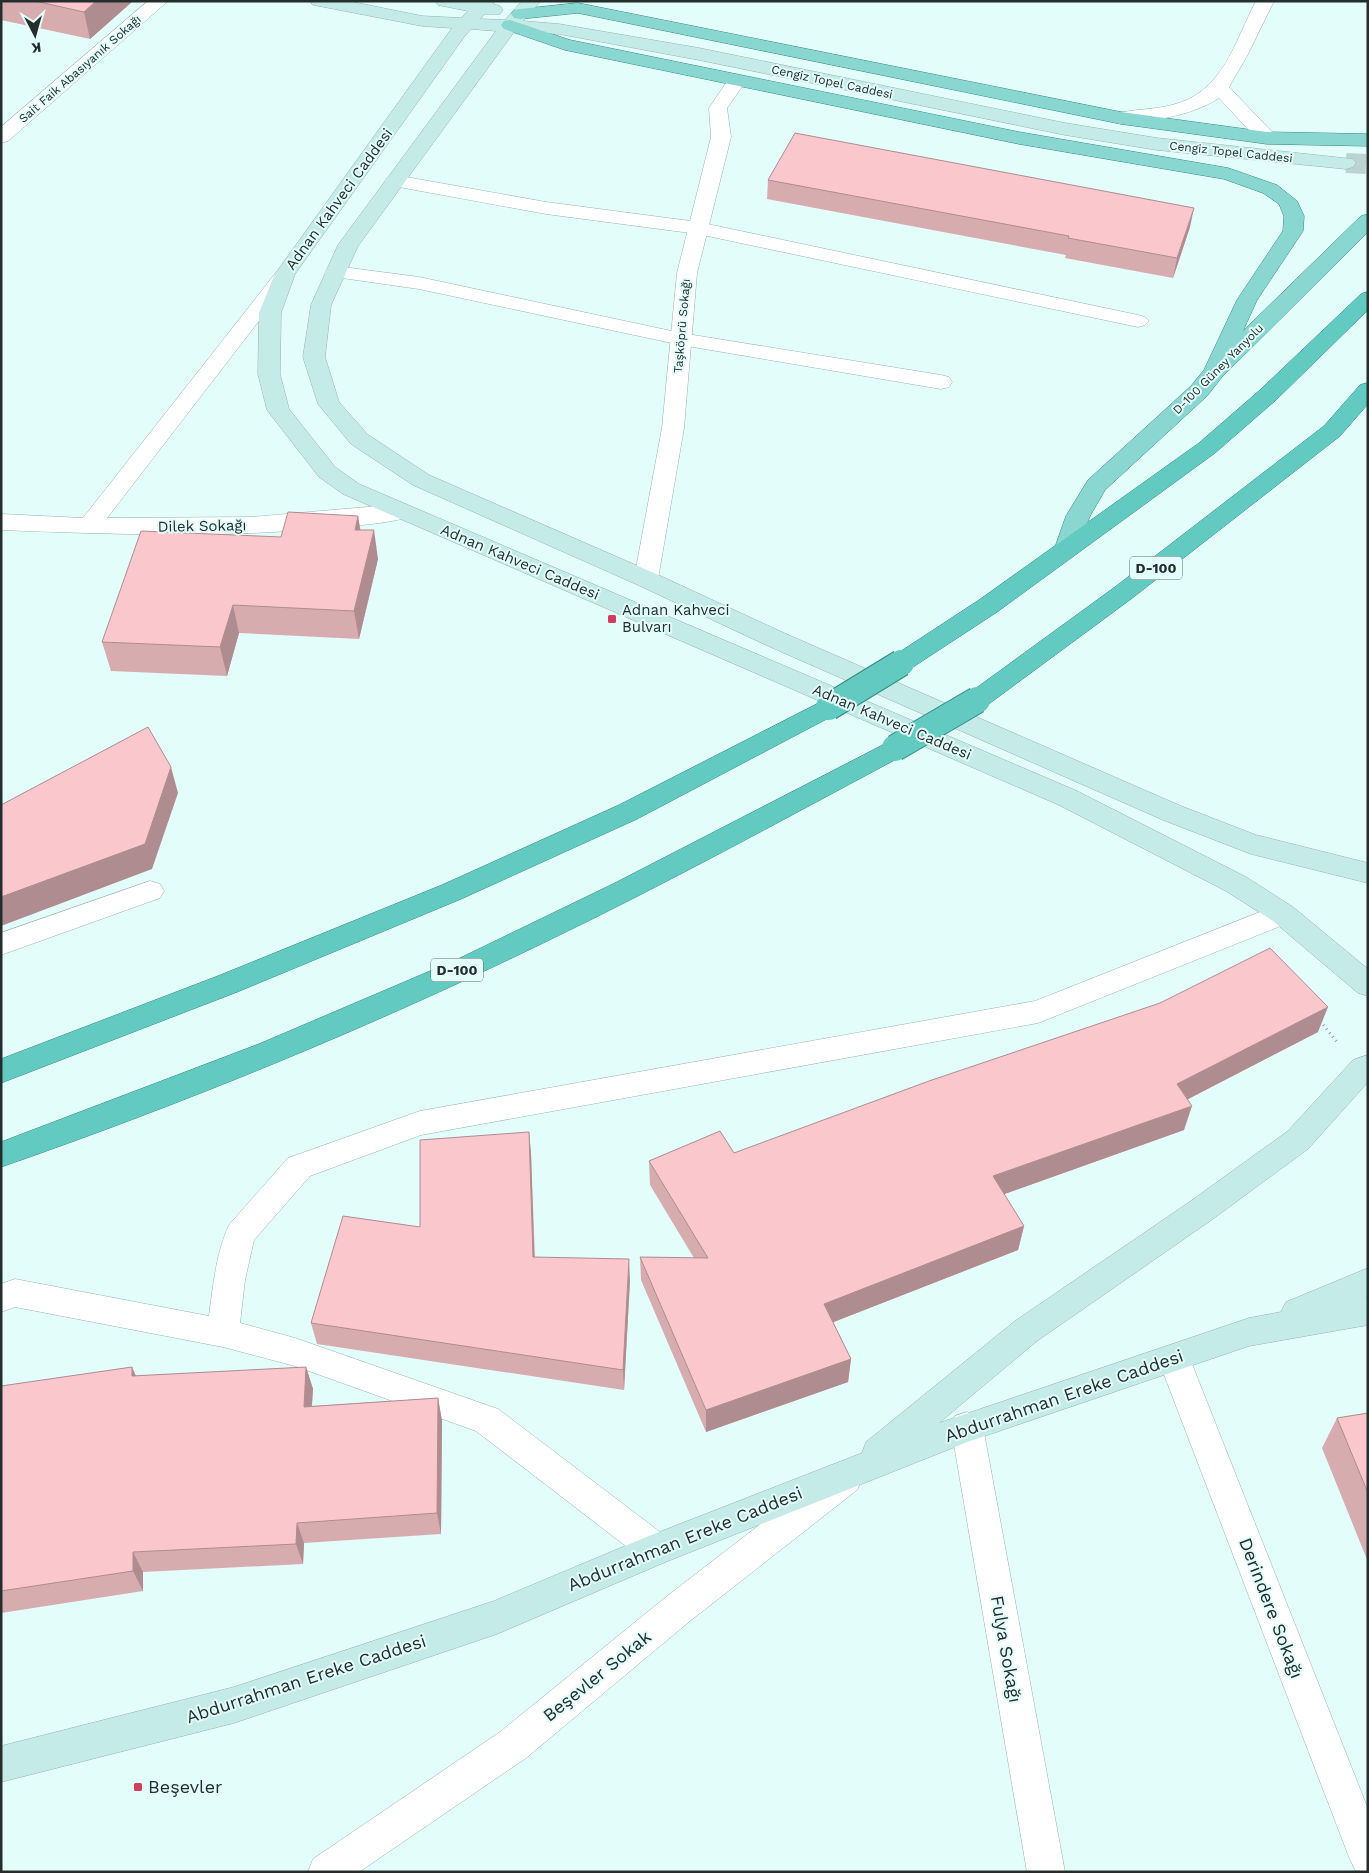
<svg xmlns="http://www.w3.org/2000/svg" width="1369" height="1873" font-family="'Work Sans',sans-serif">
<rect width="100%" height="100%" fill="#e2fdfa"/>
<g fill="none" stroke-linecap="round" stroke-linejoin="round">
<path stroke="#bcd4d1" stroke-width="20" stroke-dasharray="20 10" stroke-linecap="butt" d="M1346 163 1368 164"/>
<defs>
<path id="service" d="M395 175 546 202 698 222 1138 315 1145 317 1149 321 1145 325 1138 327 698 234 546 214 388 185 385 181 388 177Z
M335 266 419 277 681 333 941 375 949 377 952 382 949 387 941 389 681 345 419 289 328 276 325 272 328 268Z"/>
<path id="minor" d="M148 1H168L8 141 1 143V127Z
M1256 1H1274L1247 56 1229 87 1274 134 1277 138 1274 142H1260L1219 98C1189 117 1155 120 1121 124L1114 122 1111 118 1114 114C1133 109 1153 110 1172 105 1223 93 1234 43 1256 1Z
M737 75 744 77 746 81 727 108 731 137 697 273 684 428 658 579 654 585 646 587 638 585 634 579 662 428 677 273 711 137 709 108 730 77Z
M285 268 292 270 295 274 292 278 107 518 252 517 402 504 410 507 414 512 410 517C380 525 347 526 316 529 211 538 106 534 1 530V514L83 518 278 270Z
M150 881 160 884 164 891 160 898 1 955V933Z
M1283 903 1293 907 1297 914 1293 921 1038 1023 421 1135 310 1176 254 1240 245 1280 240 1323 295 1338 498 1409 668 1538 673 1549 668 1560 656 1565 644 1560 476 1431 295 1366 223 1347 15 1307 1 1312V1284L15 1279 209 1316C213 1286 216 1253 229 1225L288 1158 420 1111 1035 1001Z
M1174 1345 1185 1349 1190 1359 1368 1809V1872L1355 1870 1349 1857 1158 1359 1163 1349Z
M967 1412 979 1416 983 1427 1065 1872H1027L951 1427 955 1416Z
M845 1464 857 1468 862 1479 857 1490 690 1621 526 1758 359 1872H308L313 1859 500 1732 666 1597 833 1468Z"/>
<path id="secondary" d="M310 1H348L422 16 461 18 468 11 438 5 435 1H495L493 4 500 6 503 10 500 14H485L480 19 505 20 522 1H541L523 21 559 24 699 48 1065 123 1157 138 1353 159 1356 163 1353 167 1346 169 1157 150 1065 135 699 60 559 34 514 32 358 246 331 305 325 357 339 402 367 434 429 475 654 573 784 633 1181 806 1256 835 1368 863V883L1251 854 1163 820 766 645 638 585 413 485 351 444 318 404 303 357 311 305 338 245 496 31 471 29 464 37 295 274 281 313 280 374 289 409 335 467 359 484 1077 791 1246 877 1293 907 1368 969V996L1358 993 1273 921 1226 891 1059 805 343 494 319 477 267 410 258 374 259 313 275 274 452 28 422 26 319 6 313 5Z
M1368 1055V1082L1308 1149 1210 1221 1037 1341 939 1423 1249 1318 1281 1312 1286 1302 1368 1268V1296L1365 1298 1368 1297V1325L1249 1346 970 1441 668 1561 497 1634 234 1723 1 1782V1746L234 1687 494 1601 644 1538 862 1453 866 1442 1015 1321 1188 1203 1288 1131 1353 1060Z"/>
<path id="primary" d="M578 3 1121 112 1267 132 1368 134V146L1267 144 1121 124 578 13 520 19 514 18 511 14 514 10 520 9Z
M510 20 570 40 1019 132 1228 168 1277 185 1297 201 1304 216 1303 231 1257 300 1243 331 1361 216 1368 214V232L1222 377 1207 396 1105 490 1090 516 1074 556 1066 558 1058 556 1054 550 1066 516 1088 480 1191 386 1204 370 1237 300 1283 231 1284 216 1279 204 1263 193 1224 179 1019 144 565 50 504 29 501 25 504 21Z"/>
<path id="trunk" d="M1368 292V310L1276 400 1215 453 997 612 910 669 901 672 892 669 889 663 892 657 979 600 1199 443 1260 390 1361 294Z
M1368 383V404L1340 436 1131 599 986 706 977 709 968 706 964 700 968 694 1115 587 1324 426 1360 385Z
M829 698 838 701 842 707 838 713 637 819 461 899 237 992 1 1083V1059L218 976 442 885 619 805Z
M895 739 904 741 908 748 904 755C784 819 664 885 541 944 366 1029 185 1103 1 1167V1142L259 1044 456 960 613 884Z"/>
</defs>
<use href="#service" stroke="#98b2af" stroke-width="1"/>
<use href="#minor" stroke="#98b2af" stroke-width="1"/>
<use href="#secondary" stroke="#98b2af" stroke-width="1"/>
<use href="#primary" stroke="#338b83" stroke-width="1"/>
<use href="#trunk" stroke="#338b83" stroke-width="1"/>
<path stroke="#8da19f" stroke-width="3" stroke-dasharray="1 4" stroke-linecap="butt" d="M1320 1021 1337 1042"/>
<use href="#service" fill="#fff" fill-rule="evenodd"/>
<use href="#minor" fill="#fff" fill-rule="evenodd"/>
<use href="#secondary" fill="#c4ebe8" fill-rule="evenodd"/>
<use href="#primary" fill="#89d7d0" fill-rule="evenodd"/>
<use href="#trunk" fill="#62cac0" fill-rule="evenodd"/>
<defs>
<path id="trunk-bridge" d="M829 707 901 663
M895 748 977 700"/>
</defs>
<use href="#trunk-bridge" stroke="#338b83" stroke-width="28" stroke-linecap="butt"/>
<use href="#trunk-bridge" stroke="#62cac0" stroke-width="26"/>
</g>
<path fill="#d7acaf" d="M1 1H133L90 39 1 20Z
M768 180 1190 227 1173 278 1065 258 1066 255 767 199Z
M358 516 360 530 378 559 359 639 239 633 227 676 111 671 102 642 281 537Z
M1318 1032 1187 1099 1184 1130 1004 1194 1024 1226 1018 1250 833 1322 851 1359 848 1382 706 1432 641 1280 640 1257 694 1258 650 1185 649 1161 734 1153Z
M529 1132 531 1154 535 1257 630 1280 624 1390 317 1344 311 1323Z
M306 1367 313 1389 312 1406 438 1398 442 1421 441 1534 304 1543 303 1564 143 1572V1591L1 1613V1386L136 1376Z
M1368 1413V1562L1322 1448 1337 1418Z"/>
<path fill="#af8c8f" d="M96 1H133L90 39 84 12Z
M1194 208 1190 227 1173 278 1177 258Z
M358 516 363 545 355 530Z
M374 530 378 559 359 639 354 611Z
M233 605 239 633 227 676 220 647Z
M171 767 178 793 152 869 1 926V897Z
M1328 1007 1318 1032 1169 1109 1177 1084Z
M1192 1106 1184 1130 988 1200 993 1176Z
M529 1132 531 1154 535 1278 533 1257Z
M1024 1226 1018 1250 821 1327 824 1304Z
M629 1259 630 1280 624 1390 623 1370Z
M851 1359 848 1382 706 1432V1410Z
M132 1367 142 1390 132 1376Z
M306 1367 313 1389 310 1429 304 1407Z
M438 1398 442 1421 441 1534 437 1513Z
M297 1523 304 1543 303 1564 296 1544Z
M133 1552 143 1572V1591L133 1571Z"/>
<path fill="#fac8cc" stroke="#af8c8f" d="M35 1H96L84 12Z
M795 133 1194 208 1177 258 1068 238 1069 236 768 180Z
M288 512 358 516 355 530H374L354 611 233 605 220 647 102 642 141 531 281 537Z
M148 727 171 767 145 844 1 897V805Z
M1270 948 1328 1007 1177 1084 1192 1106 993 1176 1024 1226 824 1304 851 1359 706 1410 640 1257 708 1258 649 1161 720 1131 734 1153 929 1081 1160 1003Z
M529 1132 533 1257 629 1259 623 1370 311 1323 343 1216 420 1227V1140Z
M132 1367V1376L306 1367 304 1407 438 1398 437 1513 297 1523 296 1544 133 1552V1571L1 1591V1386Z
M1368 1413V1493L1337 1418Z"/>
<g fill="#cf3f5c" stroke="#e2fdfa" stroke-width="2">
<rect x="607" y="614" width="10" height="10" rx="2.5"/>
<rect x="133" y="1782" width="10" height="10" rx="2.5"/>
</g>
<g text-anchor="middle" stroke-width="4" stroke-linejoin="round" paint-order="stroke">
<g font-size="12" fill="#242e2d" stroke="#e2fdfa">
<text transform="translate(80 69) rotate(-41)" y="4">Sait Faik Abasıyanık Sokağı</text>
<text transform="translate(832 82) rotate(12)" y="4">Cengiz Topel Caddesi</text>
<text transform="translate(1231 152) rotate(6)" y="4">Cengiz Topel Caddesi</text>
<text transform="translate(682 326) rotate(-85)" y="4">Taşköprü Sokağı</text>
<text transform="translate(1218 369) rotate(-45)" y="4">D-100 Güney Yanyolu</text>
</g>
<g fill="#e2fdfa" stroke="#5d6c6a" stroke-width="1">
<rect x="1130" y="556.5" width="52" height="23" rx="4"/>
<rect x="431" y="958.5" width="52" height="23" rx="4"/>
</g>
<g font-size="14" font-weight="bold" fill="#242e2d">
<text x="1156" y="573">D-100</text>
<text x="457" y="975">D-100</text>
</g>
<g font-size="15" fill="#242e2d" stroke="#e2fdfa">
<text transform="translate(339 199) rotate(-54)" y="5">Adnan Kahveci Caddesi</text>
<text transform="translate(202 526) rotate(-1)" y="5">Dilek Sokağı</text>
<text transform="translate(520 562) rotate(23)" y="5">Adnan Kahveci Caddesi</text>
<text transform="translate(892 722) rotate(23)" y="5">Adnan Kahveci Caddesi</text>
</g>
<g font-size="15" fill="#242e2d" stroke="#e2fdfa" text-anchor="start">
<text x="622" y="615">Adnan Kahveci<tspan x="622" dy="17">Bulvarı</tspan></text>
</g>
<g font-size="18" fill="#242e2d" stroke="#e2fdfa">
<text transform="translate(1064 1396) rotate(-19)" y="6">Abdurrahman Ereke Caddesi</text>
<text transform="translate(685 1539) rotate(-22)" y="6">Abdurrahman Ereke Caddesi</text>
<text transform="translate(1271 1608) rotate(69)" y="6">Derindere Sokağı</text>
<text transform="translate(1006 1649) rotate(80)" y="6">Fulya Sokağı</text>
<text transform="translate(597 1676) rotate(-39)" y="6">Beşevler Sokak</text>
<text transform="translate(306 1679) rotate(-18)" y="6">Abdurrahman Ereke Caddesi</text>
</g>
<g font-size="18" fill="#242e2d" stroke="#e2fdfa" text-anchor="start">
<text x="148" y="1793">Beşevler</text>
</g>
</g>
<rect width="1369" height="1873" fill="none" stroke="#242e2d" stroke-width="5"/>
<g transform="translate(35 35) rotate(174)" stroke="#e2fdfa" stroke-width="4" paint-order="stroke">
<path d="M0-4L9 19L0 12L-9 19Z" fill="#242e2d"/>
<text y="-8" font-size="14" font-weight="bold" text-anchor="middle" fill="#242e2d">K</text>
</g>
</svg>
